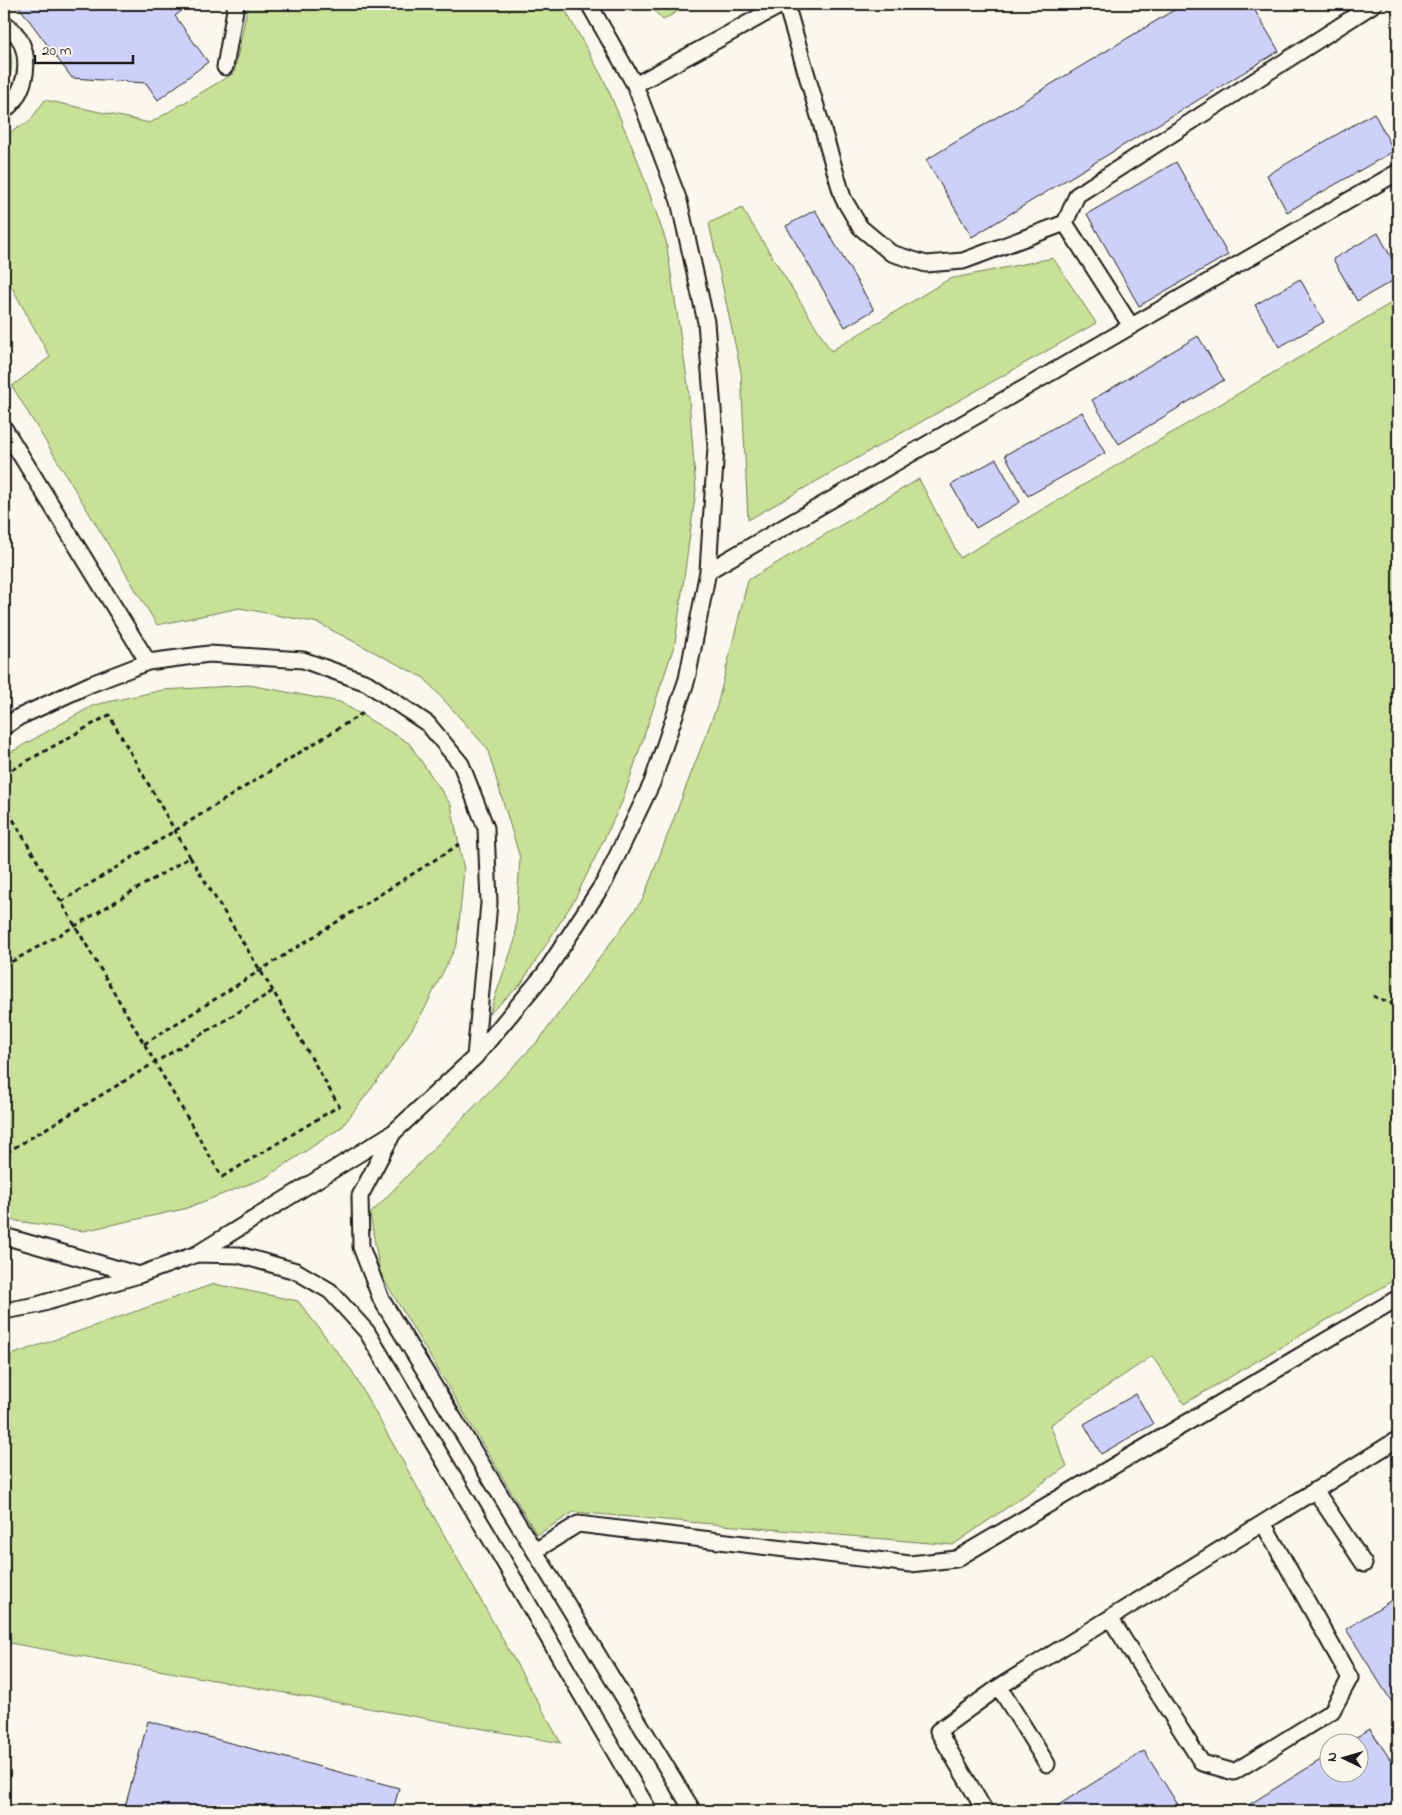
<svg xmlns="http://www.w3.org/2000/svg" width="1402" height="1815" font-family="'Indie Flower',sans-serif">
<rect width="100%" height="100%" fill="#fbf7ec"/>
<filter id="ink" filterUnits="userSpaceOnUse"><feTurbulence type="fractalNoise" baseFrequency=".02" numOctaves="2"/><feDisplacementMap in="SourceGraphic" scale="10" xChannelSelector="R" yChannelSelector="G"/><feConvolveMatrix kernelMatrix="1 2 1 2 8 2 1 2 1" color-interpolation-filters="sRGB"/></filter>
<g filter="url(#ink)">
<path fill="#c7e197" stroke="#727e5a" d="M248 4H562L605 82 638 161 666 241 688 385 696 490 675 643 622 802 575 899 521 984 489 1014 515 940 520 858 487 748 424 678 318 623 240 608 157 625 12 386 50 357 4 273V135L29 122 45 100 150 123 234 73Z
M648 4H690L663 20Z
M4 37C14 54 15 71 4 88Z
M742 208 831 351 949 279 1053 258 1096 323 748 520 741 372 709 223Z
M1398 299V1278L1184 1404 1152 1356 1050 1425 1067 1466 953 1545 574 1512 537 1535 380 1273 370 1214 539 1040 643 899 717 706 748 580 919 479 960 558Z
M249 685 340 702 409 743 451 805 464 870 457 944 424 1010 389 1065 342 1127 265 1178 184 1209 83 1231 4 1219V756L94 705 163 690Z
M214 1284 298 1301 352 1371 561 1743 4 1642V1469L11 1355Z"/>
<path fill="#cdd1f9" stroke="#1c1c1c" d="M17 4H191L175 16 208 62 158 100 146 83 72 78Z
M1184 4H1251L1279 51 972 237 926 160Z
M1374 113 1394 151 1287 212 1267 175Z
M1176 162 1228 255 1139 306 1087 214Z
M815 210 874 310 845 327 786 226Z
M1378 233 1398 270V278L1357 301 1333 259Z
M1300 279 1324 322 1279 347 1255 305Z
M1198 336 1224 380 1119 444 1092 400Z
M1082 412 1105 453 1028 496 1005 455Z
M996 459 1020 502 976 528 951 485Z
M1136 1394 1153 1424 1101 1454 1084 1424Z
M1398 1596V1712L1346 1629Z
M148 1721 399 1788 393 1811H124Z
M1370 1729 1392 1762 1398 1758V1811H1239L1330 1754V1772H1360V1742H1348Z
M1144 1751 1182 1811H1049Z"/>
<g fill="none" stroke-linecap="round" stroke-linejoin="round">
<defs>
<path id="lane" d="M786 4 843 198 860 227 891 253 926 264 963 261 1065 223 1077 195 1374 4
M4 23C35 43 31 89 4 111
M225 67 236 4
M635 85 783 4
M1065 223 1131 326
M4 428 148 662
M708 571 1398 172
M4 727 19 717 91 684 148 662 209 654 303 660 367 683 428 724 461 764 486 828 489 903 475 1057
M393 1133 360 1196 361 1247 381 1299 693 1811
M4 1236 139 1275
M197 1254 239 1255 296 1271 330 1291 367 1332 500 1555 649 1811
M4 1311 37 1305 139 1275 197 1254 394 1132 475 1057 545 973 605 881 652 783 687 679 708 571 716 447 706 322 679 201 635 85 589 4
M1315 1490 1364 1564
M535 1551 578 1524 910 1564 956 1559 1398 1298
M1110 1618 1202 1763 1234 1772 1332 1711 1350 1678 1263 1523
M999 1687 1047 1764
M985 1811 938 1731 999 1687 1398 1439"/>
</defs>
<use href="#lane" stroke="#1c1c1c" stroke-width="19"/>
<path stroke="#1c1c1c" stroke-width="3" stroke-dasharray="5 4" stroke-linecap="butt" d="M4 774 109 715 190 857 75 926 4 966
M4 804 222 1177 339 1106 273 991 4 1154
M190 857 273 991
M61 902 366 711
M1373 996 1398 1006
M144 1044 463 842"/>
<use href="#lane" stroke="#fbf7ec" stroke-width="15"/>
</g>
</g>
<rect width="1402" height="1815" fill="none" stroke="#fbf7ec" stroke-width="20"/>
<rect x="10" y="10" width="1382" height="1795" fill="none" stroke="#1c1c1c" stroke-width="2" filter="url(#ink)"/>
<g transform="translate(1344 1758) rotate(275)"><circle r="24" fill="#fbf7ec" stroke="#a29f99"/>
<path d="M0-4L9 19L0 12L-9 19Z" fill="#1c1c1c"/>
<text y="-8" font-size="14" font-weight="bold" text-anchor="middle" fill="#1c1c1c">N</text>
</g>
<path d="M35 55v8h98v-8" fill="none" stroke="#1c1c1c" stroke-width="2.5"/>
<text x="42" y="55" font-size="15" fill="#1c1c1c" stroke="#fbf7ec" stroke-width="4" paint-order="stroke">20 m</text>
</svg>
